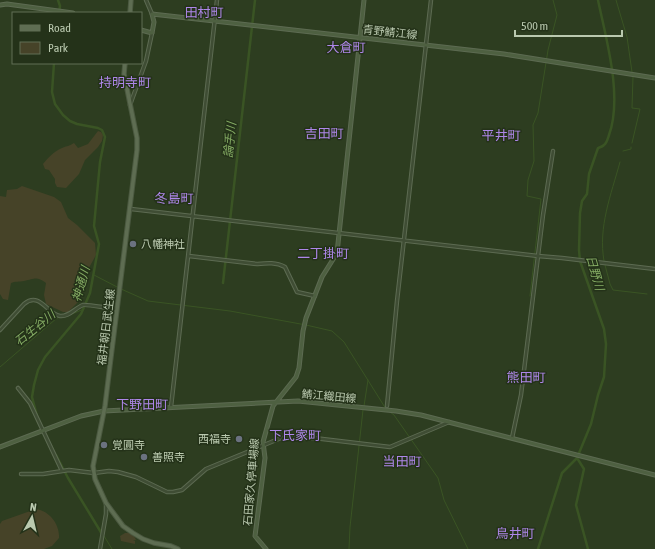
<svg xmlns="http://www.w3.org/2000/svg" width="655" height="549" font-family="'Asap Condensed','Noto Sans JP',sans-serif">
<rect width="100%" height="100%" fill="#2d3d20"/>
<path fill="#464328" d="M98 131 101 132 103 135 102 141 98 147 85 160 79 174 66 188 57 187 55 183V179L49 170 45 169 43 164C49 157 53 152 62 148 66 146 70 146 74 143L78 148 88 144Z
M22 186 54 197 61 202 68 218 77 225 95 243 96 255 85 275 83 291 80 300 68 312H63L46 304 44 295 46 283C36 276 35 279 24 281 19 282 15 281 11 283L8 300 3 299 0 294V196L6 197 7 190 17 189Z
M36 509C50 511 60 525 59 538L52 546 44 549H0V524L2 521Z
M125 533H130C132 534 135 537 136 540H133L135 541V544L121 541 120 536Z"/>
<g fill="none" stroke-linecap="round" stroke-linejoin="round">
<path stroke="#3a5424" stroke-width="1" d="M616 0 627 37 632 72
M632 143 640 109 632 108 633 77
M623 151 631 149V147
M604 261C598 227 611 195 620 162
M605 265 610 284 613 290 647 294
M94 275 119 288
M121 289 148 301 230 311 306 325 332 331 344 342 386 409
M530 296 541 199 527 196 528 180 534 161 533 125 538 113 548 50 557 15 553 0
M0 367 57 318 67 316 84 309
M364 406 368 380
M390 412 394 415 438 478 444 500 468 549
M104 536 112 549
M349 549 350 527 363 410"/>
<path stroke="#3a5424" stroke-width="2.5" d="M58 0 60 6 59 13
M223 283 255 0
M37 416 32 397 34 385 38 370 45 357 81 314 90 293 92 282 99 244 94 226 100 162 105 137 102 130 98 128 77 124 70 121 63 115 55 104 52 92 54 63
M56 455 68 478 102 534
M577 458 584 469 576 505 588 549
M538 549 562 473 577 458 591 424 598 395 604 377 606 344 604 329 580 261 579 250 580 213 582 201 587 194 589 174 598 148C600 147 602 147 604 145 607 143 608 138 609 135 623 96 606 39 598 0"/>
<defs>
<path id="tertiary" d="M146 0 152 14
M130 105 146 61 152 33
M131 209 538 256 562 258 655 269
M189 256 257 264C267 263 276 262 285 267L297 292 315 296
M0 330 24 304C40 291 47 314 60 316 69 317 75 308 83 305 87 304 111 309 117 309
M18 388 30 403 62 471
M387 406 397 301 431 0
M171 407 217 0
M512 438 521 395 543 215 553 151
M21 474H43L69 470 94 473 109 471 118 472 136 477 167 492H173L182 490 206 469 281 438H314L390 447 449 422
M100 549 106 514V504"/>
<path id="secondary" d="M0 5 7 4 73 13
M141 30 152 33 154 22 152 14 504 54 655 78
M0 447 81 416 104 411 298 401 396 411 421 415 655 475
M266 549 255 536 265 458 263 442 273 406 296 377 299 368 303 331 306 318 322 277 337 253 364 0"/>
<path id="primary" d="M130 13 131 0
M125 63 124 74 137 138V150L110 365 105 406 93 466 95 479 106 503 123 526 133 533 143 539 154 543 171 546 178 549"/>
</defs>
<use href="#tertiary" stroke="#5d6b52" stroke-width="4.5"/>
<use href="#secondary" stroke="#5d6b52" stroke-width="5"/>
<use href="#primary" stroke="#4b5940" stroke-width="5.5"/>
<use href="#tertiary" stroke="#3f4d34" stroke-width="2.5"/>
<use href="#secondary" stroke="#4e6041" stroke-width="3"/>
<use href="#primary" stroke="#5e6d52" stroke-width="3.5"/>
</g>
<g fill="#6b7280" stroke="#243219" stroke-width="1.5">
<circle cx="133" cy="244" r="4"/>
<circle cx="239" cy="439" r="4"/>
<circle cx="104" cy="445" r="4"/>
<circle cx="144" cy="457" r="4"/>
</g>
<g text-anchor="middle" stroke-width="3" stroke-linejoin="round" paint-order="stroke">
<g font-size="11" fill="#bac9af" stroke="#243219">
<text transform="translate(390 32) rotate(6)" y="4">青野鯖江線</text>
<text transform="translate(106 327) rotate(-83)" y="4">福井朝日武生線</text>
<text transform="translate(329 396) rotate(5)" y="4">鯖江織田線</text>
<text transform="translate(251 482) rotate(-85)" y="4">石田家久停車場線</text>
</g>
<g font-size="11" fill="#bac9af" stroke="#243219" text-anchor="start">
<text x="141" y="248">八幡神社</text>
<text x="231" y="443" text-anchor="end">西福寺</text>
<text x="112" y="449">覚圓寺</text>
<text x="152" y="461">善照寺</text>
</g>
<g font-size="12" font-style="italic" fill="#85ac64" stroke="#243219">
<text transform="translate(230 140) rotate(-84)" y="4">論手川</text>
<text transform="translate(595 273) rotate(74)" y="4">日野川</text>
<text transform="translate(81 284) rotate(-74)" y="4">神通川</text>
<text transform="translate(35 328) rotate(-39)" y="4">石生谷川</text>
</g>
<g font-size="13" fill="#ae87e9" stroke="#243219">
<text x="204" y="17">田村町</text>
<text x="346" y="52">大倉町</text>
<text x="125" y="87">持明寺町</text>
<text x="324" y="138">吉田町</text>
<text x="501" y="140">平井町</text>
<text x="174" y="203">冬島町</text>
<text x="323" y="258">二丁掛町</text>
<text x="526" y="382">熊田町</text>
<text x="142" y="409">下野田町</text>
<text x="295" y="440">下氏家町</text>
<text x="402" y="466">当田町</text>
<text x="515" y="538">鳥井町</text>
</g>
</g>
<rect x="12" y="12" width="130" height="52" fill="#243219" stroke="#606e55"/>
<rect x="20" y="25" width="20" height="6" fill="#5e6d52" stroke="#606e55"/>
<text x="48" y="32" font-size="12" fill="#bac9af">Road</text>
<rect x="20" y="42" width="20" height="12" fill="#464328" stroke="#606e55"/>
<text x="48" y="52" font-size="12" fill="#bac9af">Park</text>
<g transform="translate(32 517) rotate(8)" stroke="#243219" stroke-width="3" paint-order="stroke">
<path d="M0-3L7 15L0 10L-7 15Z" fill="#bac9af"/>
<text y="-6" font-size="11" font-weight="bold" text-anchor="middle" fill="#bac9af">N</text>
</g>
<path d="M515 30v6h107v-6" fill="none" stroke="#bac9af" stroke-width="2"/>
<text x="521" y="30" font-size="12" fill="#bac9af" stroke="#243219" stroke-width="3" paint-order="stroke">500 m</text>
</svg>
